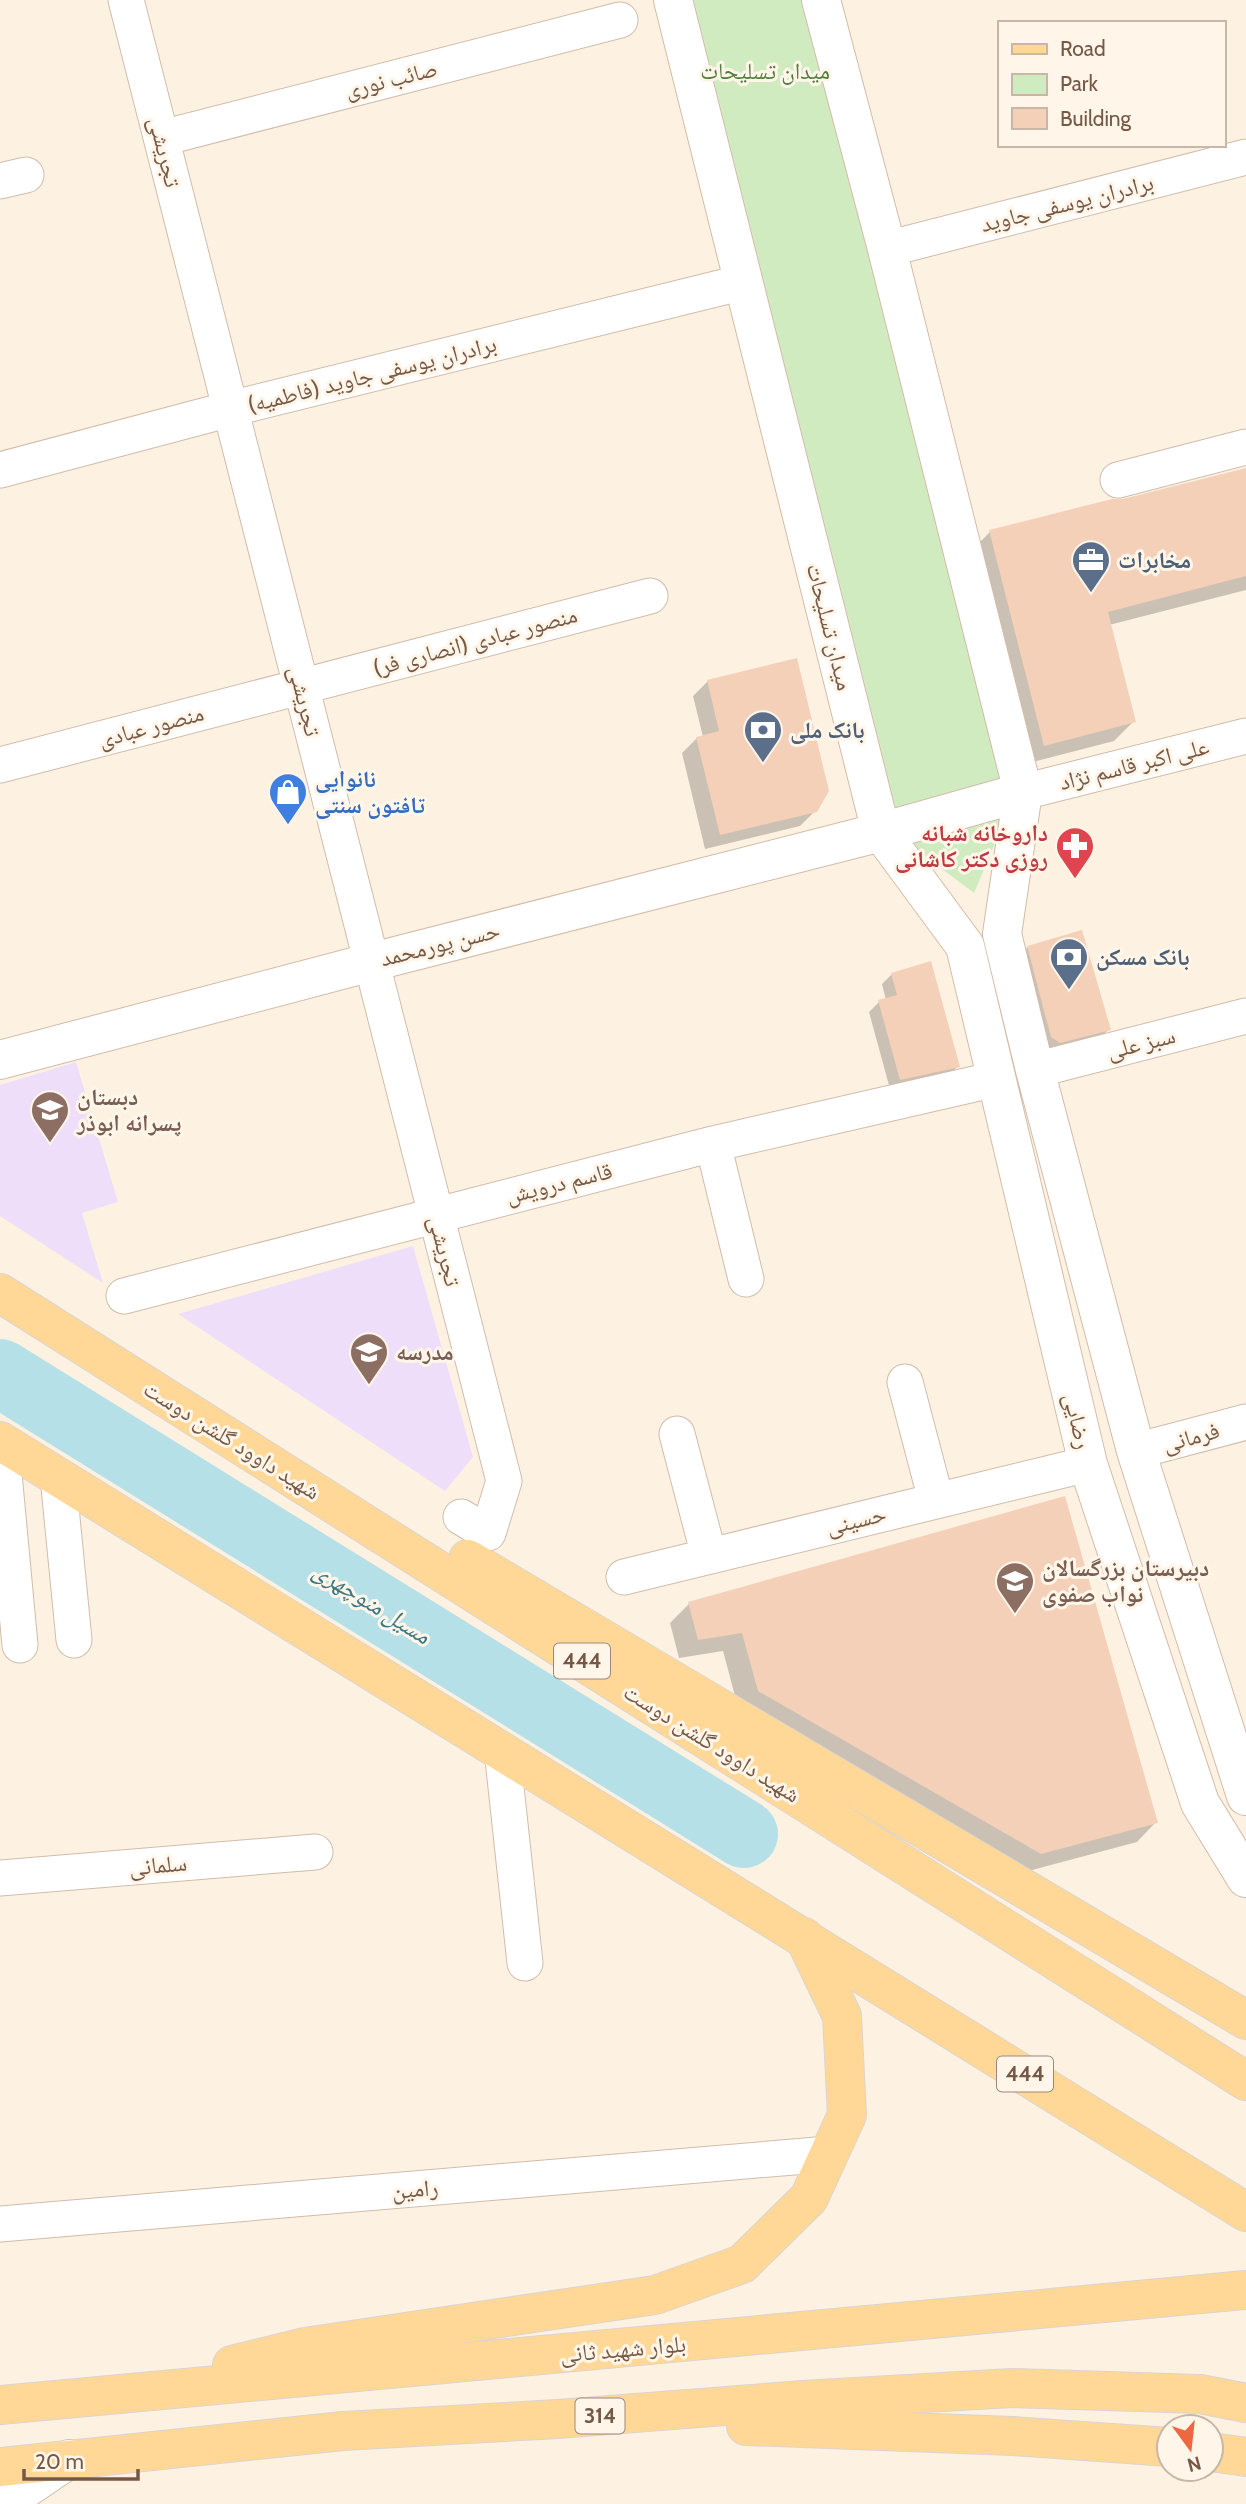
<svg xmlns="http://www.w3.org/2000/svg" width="1246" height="2504" font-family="Cabin,'Noto Naskh Arabic',sans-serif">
<rect width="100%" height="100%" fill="#fdf2e2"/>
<path fill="#efdef9" d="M76 1062 118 1202 82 1213 103 1283 0 1216V1085Z
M413 1246 473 1457 445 1491 178 1314Z"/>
<path fill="#d1ebc0" d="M686 0H808L1010 808 974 893 899 837Z"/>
<path fill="#0003" d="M1246 470V590L1109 625 1134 721 1114 741 1025 764 971 551 990 532 1123 501Z
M708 681 815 811 800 826 705 849 682 753 697 738 703 737 693 696Z
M1028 947 1109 1029 1099 1039 1049 1052 1018 957Z
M892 974 958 1066 948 1076 890 1089 869 1012 879 1002 886 1000 882 984Z
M689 1604 1156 1822 1137 1842 1021 1873 739 1711 723 1651 679 1658 670 1623Z"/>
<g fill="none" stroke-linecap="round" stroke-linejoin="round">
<path stroke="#b5e0e7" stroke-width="68" d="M0 1373 744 1834"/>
</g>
<path fill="#f4d0b8" d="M1246 468V576L1108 612 1136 722 1044 746 989 530 1112 499H1123Z
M797 658 829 791 817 812 720 835 696 737 719 731 707 680Z
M1082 930 1111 1030 1060 1043 1051 1037 1027 946Z
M931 961 960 1067 900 1080 878 1000 897 995 891 973Z
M1065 1496 1158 1823 1041 1854 758 1691 742 1633 698 1640 688 1602Z"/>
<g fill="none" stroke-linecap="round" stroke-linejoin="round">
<defs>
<path id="street" d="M126 0 504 1481 488 1533 461 1517
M162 138 620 20
M0 181 26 175
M887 249 1246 157
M0 470 230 409 744 282
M1118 480 1246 447
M0 765 650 596
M1023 792 1246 736
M1035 1070 1246 1016
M713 1144 746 1279
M124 1296 713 1144 996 1079
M905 1382 936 1500
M677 1434 709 1556
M1 1442 20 1645
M1136 1451 1246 1422
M58 1477 74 1640
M624 1577 1088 1464
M502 1750 525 1963
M0 1878 315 1852
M0 2224 829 2154"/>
<path id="secondary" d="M673 0 881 832 965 946 1088 1464 1200 1803 1246 1878
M821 0 887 249 1023 792 1002 934 1035 1070 1136 1451 1246 1796
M0 1060 372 962 881 832 1023 792
M3 2504 69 2459"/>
<path id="primary" d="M0 1293 1246 2081
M0 1441 1246 2212
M468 1559 1246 2020
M232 2365 305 2347 655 2295 742 2264 809 2198 847 2115 842 2016 804 1937
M0 2405 1246 2290
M746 2426 1013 2436 1169 2447
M1211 2452 1246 2457
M0 2467 343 2431 558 2419 803 2400 1012 2388 1200 2394 1246 2403"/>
</defs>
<use href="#street" stroke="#d1bcab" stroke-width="37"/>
<use href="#secondary" stroke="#d4bba8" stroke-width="40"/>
<use href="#primary" stroke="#dbd4cf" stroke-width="40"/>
<use href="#street" stroke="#fff" stroke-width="35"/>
<use href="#secondary" stroke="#fff" stroke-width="38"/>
<use href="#primary" stroke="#ffd897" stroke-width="38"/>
</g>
<defs>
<symbol id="office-pin" viewBox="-11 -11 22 30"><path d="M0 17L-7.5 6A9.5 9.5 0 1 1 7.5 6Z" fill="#5c6f8a" stroke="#fff6e9"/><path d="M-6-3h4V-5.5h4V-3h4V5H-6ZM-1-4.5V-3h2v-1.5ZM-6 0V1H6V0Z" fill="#fff"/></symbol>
<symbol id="bank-pin" viewBox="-11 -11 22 30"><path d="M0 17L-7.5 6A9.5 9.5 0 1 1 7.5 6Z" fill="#5c6f8a" stroke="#fff6e9"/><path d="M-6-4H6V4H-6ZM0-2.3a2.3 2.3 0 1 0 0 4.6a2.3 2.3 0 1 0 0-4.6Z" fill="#fff"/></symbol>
<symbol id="shop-pin" viewBox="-11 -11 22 30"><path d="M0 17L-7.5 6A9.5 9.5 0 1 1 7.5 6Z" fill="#3f7fe0" stroke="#fff6e9"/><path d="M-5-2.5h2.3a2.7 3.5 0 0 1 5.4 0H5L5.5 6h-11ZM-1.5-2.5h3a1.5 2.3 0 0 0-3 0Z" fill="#fff"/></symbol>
<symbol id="pharmacy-pin" viewBox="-11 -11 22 30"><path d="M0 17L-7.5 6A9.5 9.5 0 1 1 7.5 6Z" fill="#e0444e" stroke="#fff6e9"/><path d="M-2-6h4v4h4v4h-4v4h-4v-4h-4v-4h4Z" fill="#fff"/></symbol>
<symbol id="school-pin" viewBox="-11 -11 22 30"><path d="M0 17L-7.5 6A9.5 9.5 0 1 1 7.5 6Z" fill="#8d6e63" stroke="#fff6e9"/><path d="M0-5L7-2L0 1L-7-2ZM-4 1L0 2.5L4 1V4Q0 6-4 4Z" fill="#fff"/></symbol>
</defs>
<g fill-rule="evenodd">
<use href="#office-pin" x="1069" y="538" width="44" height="60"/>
<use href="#bank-pin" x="741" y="708" width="44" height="60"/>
<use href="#shop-pin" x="266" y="770" width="44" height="60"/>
<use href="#pharmacy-pin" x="1053" y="824" width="44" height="60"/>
<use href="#bank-pin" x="1047" y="935" width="44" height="60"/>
<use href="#school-pin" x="28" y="1088" width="44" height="60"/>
<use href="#school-pin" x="347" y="1330" width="44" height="60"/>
<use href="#school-pin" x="993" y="1559" width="44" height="60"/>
</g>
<g text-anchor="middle" stroke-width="6" stroke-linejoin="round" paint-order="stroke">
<g fill="#fff6e9" stroke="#9f8778" stroke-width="2">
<rect x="554" y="1643.5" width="56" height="35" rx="5"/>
<rect x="997" y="2056.5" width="56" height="35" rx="5"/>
<rect x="575.5" y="2398.5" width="49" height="35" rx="5"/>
</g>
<g font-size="21" font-weight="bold" fill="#765847">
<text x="582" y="1668">444</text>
<text x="1025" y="2081">444</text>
<text x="600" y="2423">314</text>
</g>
<g font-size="23" fill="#517c3f" stroke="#fff6e9">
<text x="765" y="79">میدان تسلیحات</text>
</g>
<g font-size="23" fill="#765847" stroke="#fff6e9">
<text transform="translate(391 79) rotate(-14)" y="8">صائب نوری</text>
<text transform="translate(165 152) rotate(76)" y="8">تجریشی</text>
<text transform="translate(1067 203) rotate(-14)" y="8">برادران یوسفی جاوید</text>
<text transform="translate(372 374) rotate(-14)" y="8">برادران یوسفی جاوید (فاطمیه)</text>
<text transform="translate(830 627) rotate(76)" y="8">میدان تسلیحات</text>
<text transform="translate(475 641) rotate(-15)" y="8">منصور عبادی (انصاری فر)</text>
<text transform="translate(305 701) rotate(76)" y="8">تجریشی</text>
<text transform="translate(151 726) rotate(-15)" y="8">منصور عبادی</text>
<text transform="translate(1134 764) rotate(-14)" y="8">علی اکبر قاسم نژاد</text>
<text transform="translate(440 944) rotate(-14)" y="8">حسن پورمحمد</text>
<text transform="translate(1141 1043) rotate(-14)" y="8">سبز علی</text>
<text transform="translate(559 1183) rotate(-14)" y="8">قاسم درویش</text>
<text transform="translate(445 1251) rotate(76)" y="8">تجریشی</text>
<text transform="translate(1078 1421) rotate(77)" y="8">رضایی</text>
<text transform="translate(1191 1437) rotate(-15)" y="8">فرمانی</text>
<text transform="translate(232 1440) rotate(32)" y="8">شهید داوود گلشن دوست</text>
<text transform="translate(856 1520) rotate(-14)" y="8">حسینی</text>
<text transform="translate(712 1743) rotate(32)" y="8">شهید داوود گلشن دوست</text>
<text transform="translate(158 1865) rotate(-5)" y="8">سلمانی</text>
<text transform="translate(415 2189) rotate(-5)" y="8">رامین</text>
<text transform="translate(623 2349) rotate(-5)" y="8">بلوار شهید ثانی</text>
</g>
<g font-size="23" font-weight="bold" fill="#4e5e75" stroke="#fff6e9" text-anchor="start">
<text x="1118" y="568">مخابرات</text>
<text x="790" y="738">بانک ملی</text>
<text x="1096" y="965">بانک مسکن</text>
</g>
<g font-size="23" font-weight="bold" fill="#366cbe" stroke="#fff6e9" text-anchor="start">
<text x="315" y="787">نانوایی<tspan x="315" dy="26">تافتون سنتی</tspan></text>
</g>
<g font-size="23" font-weight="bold" fill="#be3a42" stroke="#fff6e9" text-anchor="end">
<text x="1048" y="841">داروخانه شبانه<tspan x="1048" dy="26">روزی دکتر کاشانی</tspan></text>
</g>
<g font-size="23" font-weight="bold" fill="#785e54" stroke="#fff6e9" text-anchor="start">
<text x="77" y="1105">دبستان<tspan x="77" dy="26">پسرانه ابوذر</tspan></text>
<text x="396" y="1360">مدرسه</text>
<text x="1042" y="1576">دبیرستان بزرگسالان<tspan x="1042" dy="26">نواب صفوی</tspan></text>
</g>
<g font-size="24" font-style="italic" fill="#3d7783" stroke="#fff6e9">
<text transform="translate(372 1603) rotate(32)" y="8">مسیل منوچهری</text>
</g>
</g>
<rect x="998" y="21" width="228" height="126" fill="#fff6e9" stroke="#c8b7a8" stroke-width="2"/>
<rect x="1012" y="44" width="35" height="10" fill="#ffd897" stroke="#c8b7a8" stroke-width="2"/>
<text x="1060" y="56" font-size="21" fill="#765847">Road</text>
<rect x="1012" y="74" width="35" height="21" fill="#d1ebc0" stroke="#c8b7a8" stroke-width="2"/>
<text x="1060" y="91" font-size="21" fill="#765847">Park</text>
<rect x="1012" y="108" width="35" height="21" fill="#f4d0b8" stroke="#c8b7a8" stroke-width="2"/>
<text x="1060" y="126" font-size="21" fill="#765847">Building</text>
<g transform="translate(1190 2448) rotate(165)"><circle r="33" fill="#fff6e9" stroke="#c8b7a8" stroke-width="2"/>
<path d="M0-5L12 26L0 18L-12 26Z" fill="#ed6841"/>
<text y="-10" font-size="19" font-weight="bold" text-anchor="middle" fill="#765847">N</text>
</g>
<path d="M24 2469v10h114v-10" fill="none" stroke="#765847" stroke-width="3.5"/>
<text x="35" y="2469" font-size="21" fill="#765847" stroke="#fff6e9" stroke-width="5" paint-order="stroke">20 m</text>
</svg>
